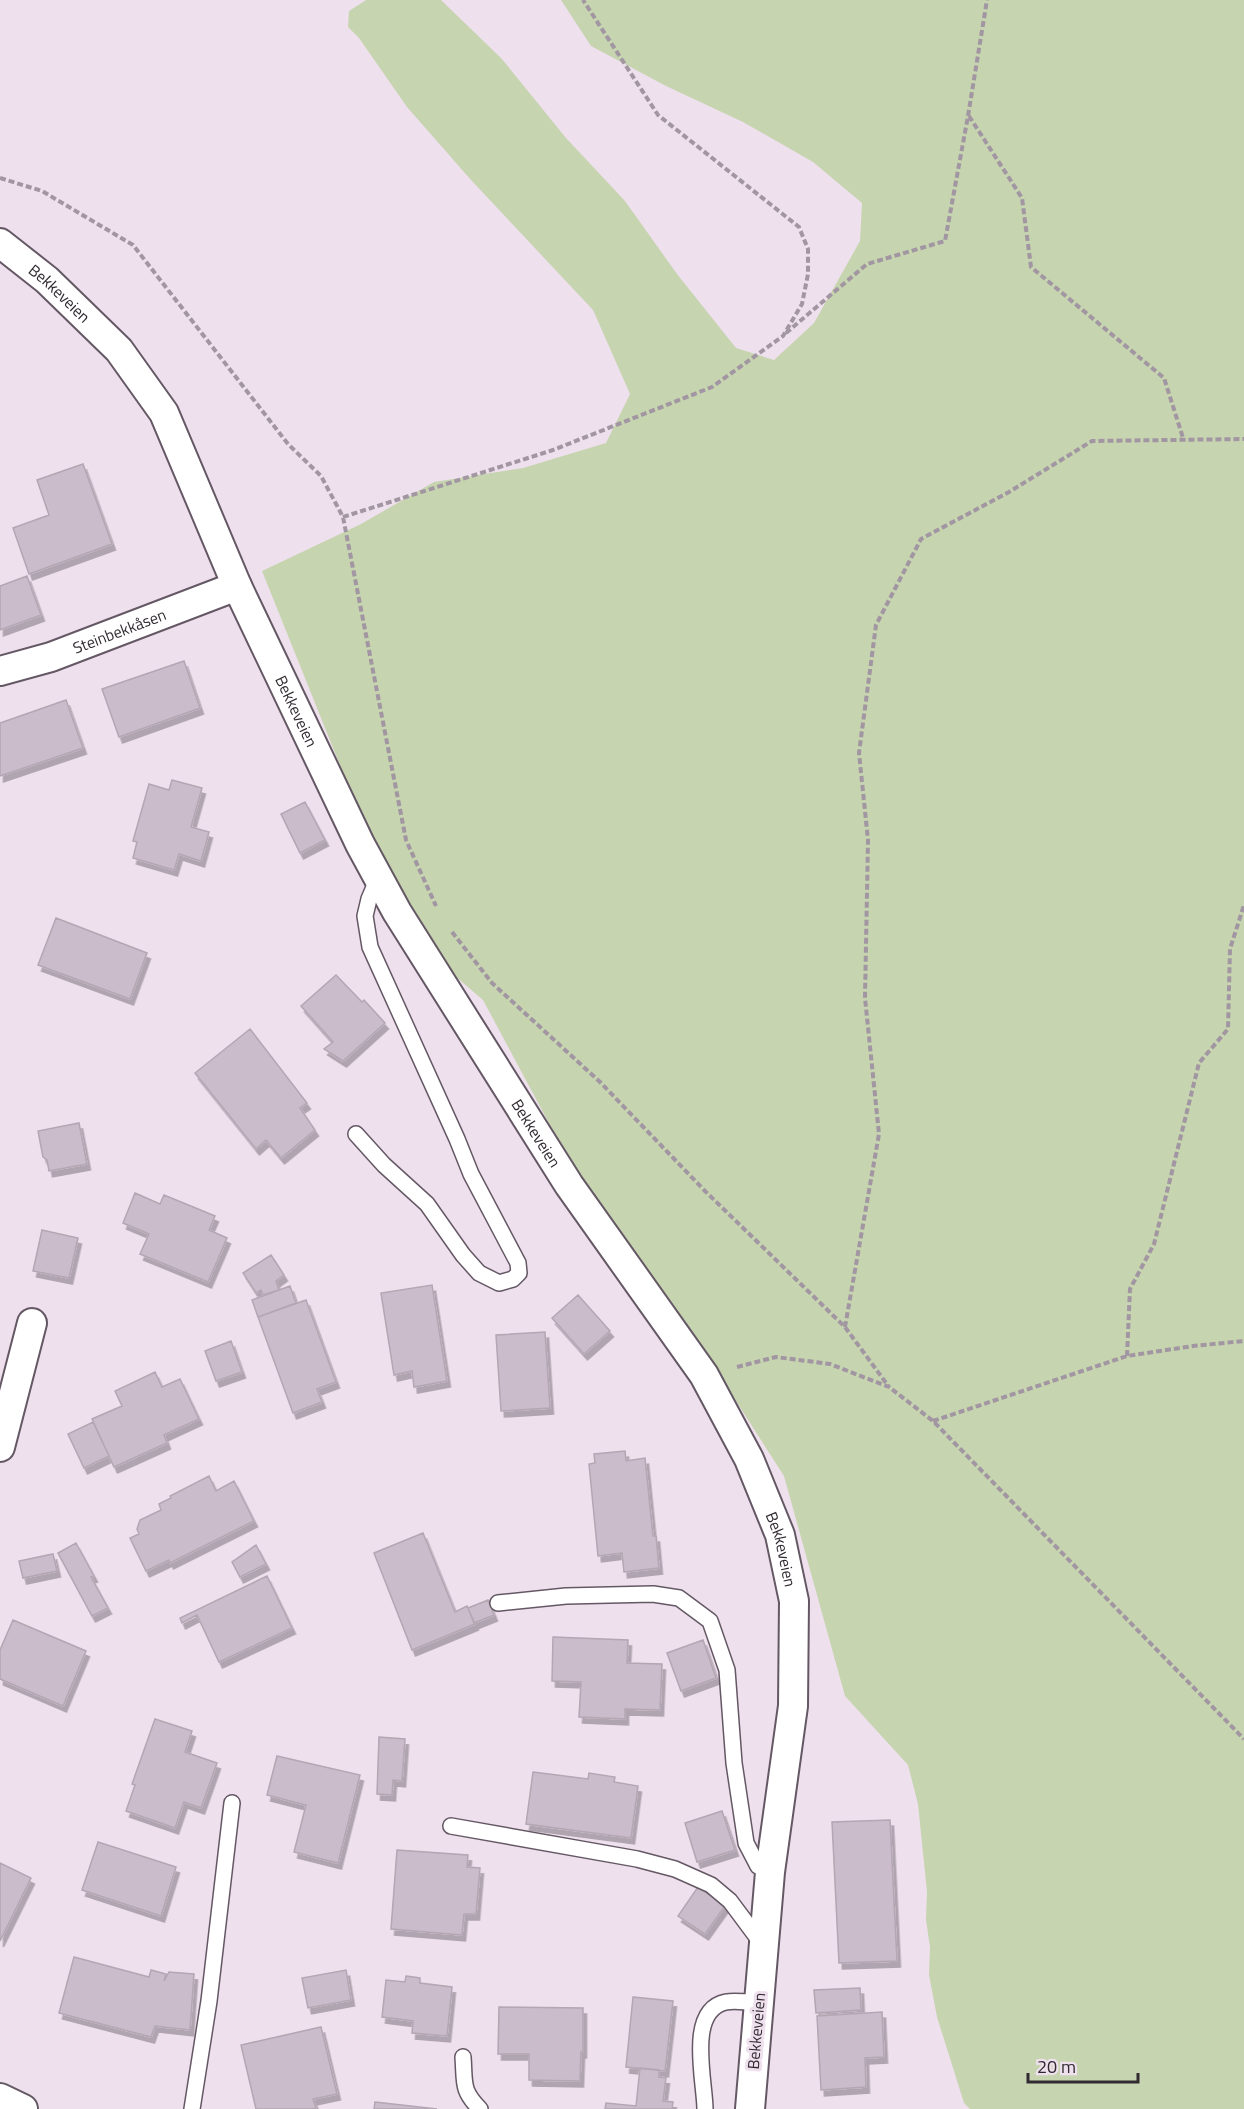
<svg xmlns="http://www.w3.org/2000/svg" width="1244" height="2109" font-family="'Titillium Web',sans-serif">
<defs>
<filter id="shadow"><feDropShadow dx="3.5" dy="6" stdDeviation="0" flood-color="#0004"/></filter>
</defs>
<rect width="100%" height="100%" fill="#efe0ee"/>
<path fill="#c6d4b0" d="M366 0H441L502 59 566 138 625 201 677 274 736 348 774 360 814 323 860 241 862 203 813 162 743 122 666 86 591 46 561 0H1244V2109H970L964 2103 937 2017 929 1975 930 1947 926 1920 927 1892 918 1804 908 1765 845 1696 784 1476 734 1398 626 1267 483 1000 435 959 374 850 262 571 361 524 434 482 523 468 606 443 630 394 593 310 471 180 407 107 359 38 348 27 349 11Z"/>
<path fill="#cabcca" stroke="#b4a6b3" stroke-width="1.5" filter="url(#shadow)" d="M83 464 112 544 29 574 13 528 49 515 37 480Z
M27 576 41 615 0 630V586Z
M184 661 200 708 119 737 102 689Z
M66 700 83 748 0 776V723Z
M172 780 202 788 191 827 209 832 201 861 179 854 174 870 133 858 137 842 133 841 149 784 169 790Z
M305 802 325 840 300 853 281 814Z
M56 918 147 953 130 999 38 965Z
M336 975 362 1002 364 1000 385 1023 343 1061 324 1049 333 1042 301 1006Z
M250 1029 307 1103 300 1108 315 1130 281 1158 266 1140 256 1149 195 1073Z
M79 1123 87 1164 49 1171 47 1160 43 1157 38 1131Z
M135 1193 160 1204 164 1195 215 1216 209 1230 227 1238 208 1282 140 1254 149 1234 123 1223Z
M42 1230 78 1238 69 1278 33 1271Z
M271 1255 284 1275 276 1281 279 1290 263 1295 261 1290 256 1293 243 1273Z
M432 1285 447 1381 414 1387 412 1371 394 1375 381 1293Z
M290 1286 296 1303 258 1317 252 1300Z
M578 1295 610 1331 584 1354 552 1318Z
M306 1300 336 1382 317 1389 322 1402 293 1413 258 1317Z
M545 1332 550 1408 501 1411 496 1335Z
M231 1341 242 1372 216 1381 205 1351Z
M155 1372 162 1387 180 1379 199 1419 164 1435 167 1443 114 1467 92 1419 122 1406 115 1391Z
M93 1422 109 1456 84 1468 68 1434Z
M625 1451 626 1461 645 1458 653 1536H656L659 1568 624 1572 622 1553 598 1556 589 1464 595 1463 594 1454Z
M209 1476 216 1491 234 1481 254 1521 170 1563 169 1560 146 1571 130 1538 139 1534 137 1529 140 1520 161 1510 159 1504 171 1498 170 1496Z
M423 1533 455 1612 467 1606 475 1624 412 1650 374 1553Z
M76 1543 94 1576 91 1577 108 1608 92 1616 58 1553Z
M256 1545 266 1564 240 1577 232 1562Z
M53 1554 57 1571 23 1578 19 1561Z
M267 1576 292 1628 219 1662 197 1615 182 1623 180 1618Z
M488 1600 494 1615 474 1623 468 1608Z
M13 1620 86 1651 63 1706 0 1679V1650Z
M553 1637 628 1640 627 1663 662 1664 660 1710 625 1709V1719L579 1717 581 1682 552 1681Z
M703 1640 716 1678 681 1691 667 1653Z
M155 1719 192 1731 185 1752 217 1763 201 1808 184 1802 175 1828 126 1811 135 1785 132 1784Z
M379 1737 405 1739 402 1781 393 1780 392 1795 377 1794Z
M277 1756 360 1775 338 1863 294 1852 306 1805 267 1795Z
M533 1772 588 1779 589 1773 615 1777 614 1782 638 1786 631 1838 526 1824Z
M722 1811 735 1850 697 1862 685 1823Z
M890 1820 897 1961 839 1963 832 1822Z
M98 1842 176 1867 161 1916 82 1890Z
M397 1850 468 1855 467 1867 480 1868 476 1914H464L462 1935 391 1929Z
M0 1863 31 1878 0 1941Z
M698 1887 725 1906 705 1934 678 1916Z
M74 1957 149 1977 151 1970 166 1974 164 1981 169 1972 194 1974 190 2030 155 2026 151 2037 59 2013Z
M346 1970 351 2000 308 2008 302 1978Z
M406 1976 420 1978V1983L452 1987 447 2036 412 2033 413 2021 382 2017 386 1980 405 1982Z
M860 1988 861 2010 816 2013 814 1990Z
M633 1997 673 2001 665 2071 626 2067Z
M499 2007 583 2008V2052H581L580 2081 529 2080V2054H498Z
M882 2012 884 2057 865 2058 866 2087 821 2090 817 2016Z
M321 2027 337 2094 313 2099 316 2108 313 2109H256L241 2045Z
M640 2068 659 2070V2077L666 2078 663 2101 673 2102 672 2109H605L606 2103 636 2106Z
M375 2102 437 2109H374Z"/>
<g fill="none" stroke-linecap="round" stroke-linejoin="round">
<defs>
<path id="lane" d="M356 1134 384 1165 427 1204 463 1255 479 1273 499 1283 513 1279 519 1273 518 1263 471 1174 457 1139 370 947 365 916 369 899 378 878
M498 1603 566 1596 653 1594 679 1598 710 1621 727 1670 734 1763 746 1843 758 1866 770 1872
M451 1826 637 1859 675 1869 711 1885 730 1901 762 1944
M463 2057C465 2083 461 2090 480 2109
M192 2109 209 2001 232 1803
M705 2109C705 2082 686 2010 726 2002 736 2000 748 2003 759 2002"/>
<g id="street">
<path id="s1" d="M0 243 47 280 119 350 164 413 237 586 360 844 397 912 569 1185 704 1375 749 1459 780 1535 794 1601 793 1706 770 1872 750 2109"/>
<path id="s2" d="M0 671 51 657 237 586"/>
<path d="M0 1447 32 1323"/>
<path d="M0 2098 23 2109"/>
</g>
</defs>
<use href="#lane" stroke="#655865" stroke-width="18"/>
<use href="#street" stroke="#655865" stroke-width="32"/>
<path stroke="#a196a1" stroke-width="4" stroke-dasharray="6 3" stroke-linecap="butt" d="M969 116 1022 198 1031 267 1164 378 1184 441
M0 178 42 191 133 245 288 444 321 476 343 517 406 840 436 906
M786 333 867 264 945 241 968 116 987 0
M343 517 553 450 712 387 783 336 802 304 808 274V249L799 227 658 115 583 0
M452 932 492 983 600 1082 705 1191 845 1327 889 1387
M845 1327 879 1134 865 998 868 840 859 753 876 625 921 539 1009 492 1092 441 1244 439
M1127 1356 1130 1289 1154 1244 1199 1063 1228 1029 1230 949 1244 905
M737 1367 776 1357 830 1364 889 1387 933 1421 1244 1739
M933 1421 1127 1356 1193 1346 1244 1341"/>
<use href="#lane" stroke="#fff" stroke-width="15"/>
<use href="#street" stroke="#fff" stroke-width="28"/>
</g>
<g text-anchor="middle" stroke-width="6" stroke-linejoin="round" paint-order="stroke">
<g font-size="16" fill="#312b31" stroke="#efe0ee">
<text dy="6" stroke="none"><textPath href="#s1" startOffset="78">Bekkeveien</textPath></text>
<text dy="6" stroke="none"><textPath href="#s2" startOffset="126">Steinbekkåsen</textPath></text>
<text dy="6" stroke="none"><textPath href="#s1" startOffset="564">Bekkeveien</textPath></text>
<text dy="6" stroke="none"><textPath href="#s1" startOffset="1050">Bekkeveien</textPath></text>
<text dy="6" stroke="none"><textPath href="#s1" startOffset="1536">Bekkeveien</textPath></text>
<text transform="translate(756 2031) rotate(-85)" y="6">Bekkeveien</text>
</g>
</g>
<path d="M1028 2073v9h110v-9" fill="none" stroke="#312b31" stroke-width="3"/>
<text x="1037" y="2073" font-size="18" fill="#312b31" stroke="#efe0ee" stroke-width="4.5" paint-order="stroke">20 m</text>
</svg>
